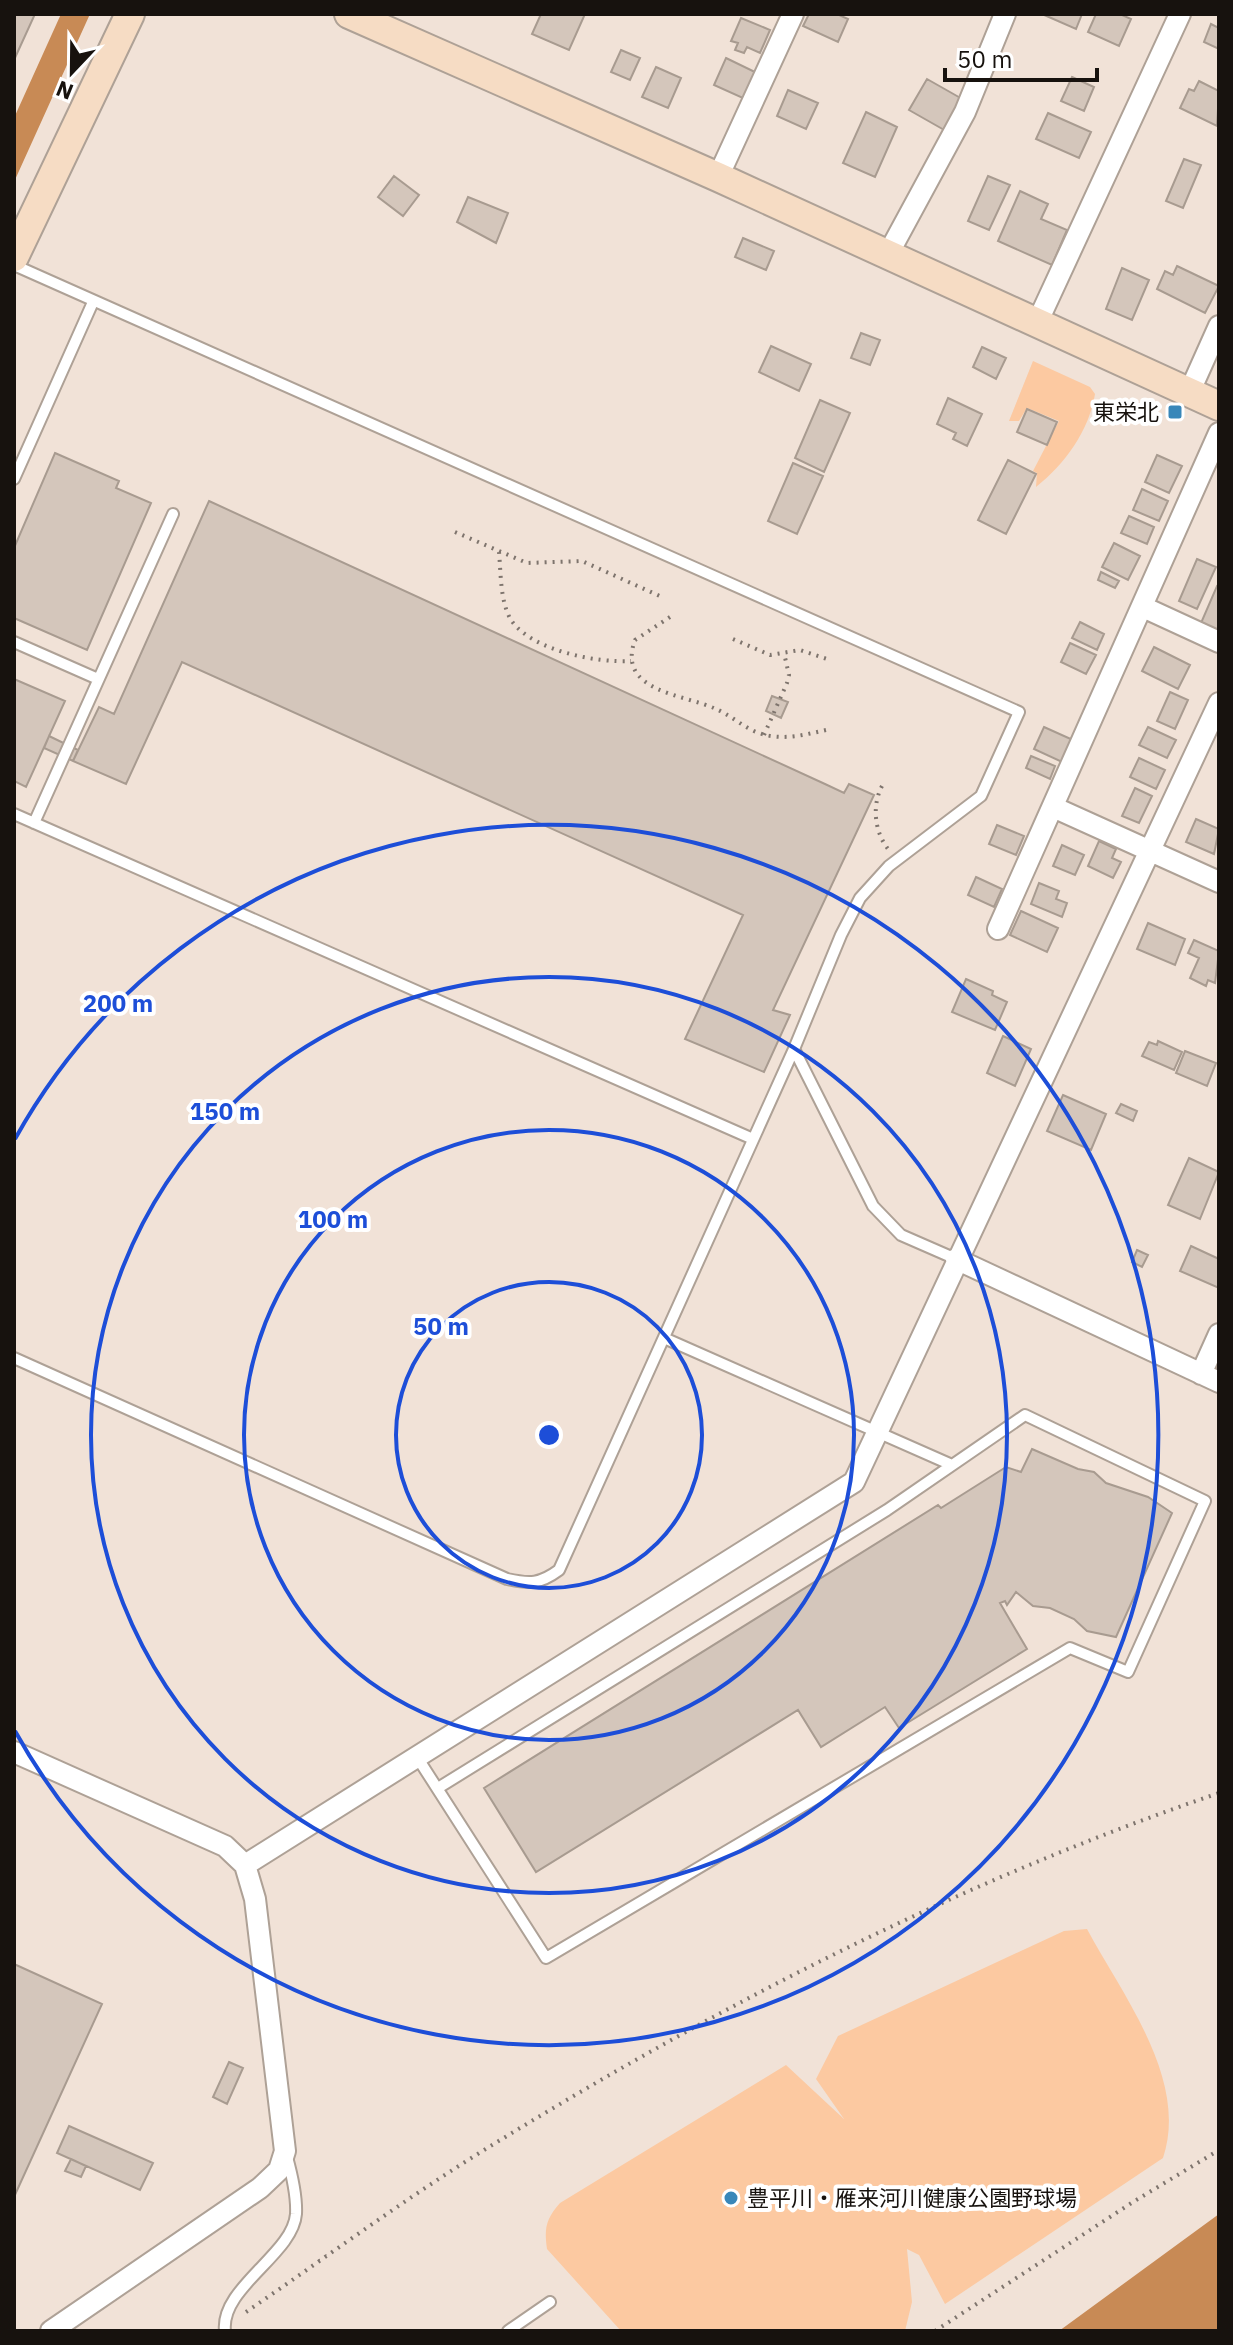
<svg xmlns="http://www.w3.org/2000/svg" width="1233" height="2345" font-family="'IBM Plex Sans','Noto Sans JP',sans-serif">
<rect width="100%" height="100%" fill="#f1e2d7"/>
<path fill="#fcc9a1" d="M1033 361 1090 387 1095 394C1089 431 1065 464 1036 487L1037 473 1033 471 1059 421 1027 408 1019 421H1009Z
M1087 1929C1123 1996 1189 2080 1163 2158L945 2304 919 2255 907 2249 912 2302 905 2331H621L547 2249C544 2228 546 2219 560 2203L786 2065 844 2119 816 2079 838 2036 1064 1931Z"/>
<path fill="#c88a55" d="M61 14H90L14 182V118Z
M1219 2214V2331H1059Z"/>
<path fill="#d4c6bb" stroke="#a89b90" stroke-width="2" d="M14 14H35L14 60Z
M541 14H585L569 50 532 34Z
M809 14H837L848 19 838 42 803 26Z
M1042 14H1082L1076 29Z
M1096 14H1120L1131 19 1119 46 1088 32Z
M741 18 770 30 760 53 747 47 744 53 735 50 738 43 731 41Z
M1211 24 1219 28V49L1204 42Z
M621 50 640 58 630 80 611 72Z
M726 58 757 73 745 99 714 85Z
M656 67 681 78 668 108 642 97Z
M1072 77 1094 87 1084 111 1061 101Z
M927 79 964 100 946 131 909 110Z
M1199 81 1219 91 1217 126 1180 108 1189 89 1194 91Z
M788 90 818 103 806 129 777 116Z
M866 112 897 127 875 177 843 163Z
M1048 113 1091 132 1079 158 1036 139Z
M1184 159 1201 165 1183 208 1166 201Z
M394 176 419 195 403 216 378 197Z
M988 176 1010 185 989 230 968 221Z
M1020 191 1048 204 1041 219 1067 230 1052 265 998 241Z
M468 197 508 213 496 243 457 222Z
M743 238 774 251 766 270 735 257Z
M1177 266 1219 286 1205 313 1157 289 1165 271 1173 275Z
M1122 268 1149 280 1132 320 1106 309Z
M861 333 880 340 870 365 851 358Z
M771 346 811 364 799 391 759 372Z
M982 347 1006 358 996 379 973 367Z
M948 398 982 414 967 446 953 439 956 433 937 424Z
M820 400 850 413 824 472 795 458Z
M1027 409 1057 422 1047 445 1017 432Z
M55 453 119 481 116 488 151 503 87 650 14 618V548Z
M1157 455 1182 466 1169 493 1145 482Z
M1008 460 1036 474 1006 534 978 520Z
M793 463 823 476 797 534 768 521Z
M1142 489 1168 501 1159 521 1133 510Z
M209 501 825 784 844 793 849 784 874 795 773 1010 790 1015 764 1072 685 1039 743 915 182 662 126 784 73 761 99 707 114 714Z
M1129 516 1154 527 1147 544 1121 533Z
M1114 543 1140 556 1128 580 1102 567Z
M1197 559 1216 567 1197 609 1179 601Z
M1101 572 1119 581 1115 588 1098 580Z
M1217 586 1219 587V632L1201 623Z
M1080 622 1104 634 1097 650 1072 638Z
M1070 643 1096 655 1086 674 1061 662Z
M1154 647 1190 665 1178 689 1142 671Z
M14 679 65 701 26 787 14 781Z
M1170 692 1188 700 1175 729 1157 721Z
M772 696 788 702 781 718 766 711Z
M1044 727 1073 740 1062 762 1034 749Z
M1148 727 1176 740 1167 758 1139 745Z
M49 736 78 750 73 761 44 748Z
M1031 756 1055 766 1050 779 1026 768Z
M1139 758 1165 770 1156 789 1130 777Z
M1135 788 1152 796 1139 823 1122 816Z
M1196 819 1219 829 1214 854 1186 842Z
M997 825 1024 836 1016 855 989 844Z
M1099 841 1116 849 1112 858 1121 862 1113 878 1088 866Z
M1062 845 1084 855 1075 875 1053 866Z
M976 877 1002 889 994 907 968 895Z
M1039 883 1059 891 1056 899 1067 903 1062 917 1031 904Z
M1021 911 1058 928 1047 952 1010 935Z
M1148 923 1185 939 1175 965 1137 949Z
M1194 940 1219 951 1215 983 1208 980 1206 986 1190 978 1199 958 1188 953Z
M966 979 993 991 992 995 1007 1002 995 1030 952 1012Z
M1003 1036 1031 1049 1015 1086 987 1073Z
M1158 1041 1182 1052 1174 1070 1142 1056 1149 1042 1157 1045Z
M1185 1051 1216 1063 1207 1086 1176 1073Z
M1063 1095 1106 1114 1091 1150 1047 1131Z
M1121 1104 1137 1111 1133 1121 1116 1113Z
M1189 1158 1219 1172 1200 1219 1168 1205Z
M1191 1246 1219 1259V1288L1180 1271Z
M1137 1250 1148 1255 1142 1267 1132 1262Z
M1032 1449 1078 1469 1094 1472 1106 1483 1148 1497 1172 1513 1116 1637 1087 1631 1074 1619 1050 1608 1033 1606 1016 1592 1007 1605 1005 1601 1000 1603 1027 1649 899 1728 885 1707 821 1747 798 1710 536 1872 484 1788 938 1505 941 1508 1006 1467 1021 1472Z
M14 1964 102 2004 14 2197Z
M229 2062 243 2068 227 2104 213 2097Z
M69 2126 153 2163 140 2190 57 2153Z
M71 2159 86 2166 81 2177 65 2171Z"/>
<g fill="none" stroke-linecap="round" stroke-linejoin="round">
<defs>
<path id="lane" d="M14 265 1019 712 981 796 889 866 860 898 841 935 794 1049 559 1570C540 1584 530 1584 507 1579L14 1358
M14 479 93 302
M14 642 98 679
M14 814 753 1139
M34 823 173 514
M794 1049 873 1206 901 1235 956 1259
M664 1338 952 1465
M417 1757 546 1958 1070 1648 1128 1672 1205 1501 1025 1415 887 1510 438 1788
M225 2331C220 2288 293 2254 296 2214 297 2195 292 2175 287 2157
M508 2331 550 2302"/>
<path id="street" d="M718 177 793 14
M887 256 965 112 1005 14
M1037 323 1180 14
M1189 393 1219 326
M1143 607 1219 642
M1053 807 1219 882
M998 929 1219 433
M956 1259 1219 1382
M1201 1374 1219 1334
M14 1752 225 1846 245 1865 255 1899 285 2151 279 2170 260 2188 51 2331
M245 1865 854 1482 1219 703"/>
<path id="secondary" d="M349 14 718 177 1219 406
M14 257 130 14"/>
</defs>
<use href="#lane" stroke="#aea196" stroke-width="14"/>
<use href="#street" stroke="#aea196" stroke-width="24"/>
<use href="#secondary" stroke="#aea196" stroke-width="32"/>
<path stroke="#7e746d" stroke-width="4" stroke-dasharray="2 6" stroke-linecap="butt" d="M455 532 527 563 582 561 662 597
M499 552C501 574 500 601 511 620 532 651 597 663 631 661
M670 617 635 640C616 692 684 694 716 709 735 717 748 733 771 736 790 739 808 734 826 730
M733 639 770 655 800 650 827 659
M764 735 787 683 789 675 784 653
M882 786C872 805 874 831 888 849
M246 2312C331 2254 414 2192 502 2139 729 2000 966 1879 1219 1793
M935 2331 1133 2202 1219 2150"/>
<use href="#lane" stroke="#fff" stroke-width="10"/>
<use href="#street" stroke="#fff" stroke-width="20"/>
<use href="#secondary" stroke="#f6dcc4" stroke-width="28"/>
</g>
<g fill="none" stroke="#1d4ed8" stroke-width="4">
<circle cx="549" cy="1435" r="153"/>
<circle cx="549" cy="1435" r="305"/>
<circle cx="549" cy="1435" r="458"/>
<path d="M15 1139A610 610 0 1 1 15 1731"/>
</g>
<g fill="#3987b9" stroke="#fff" stroke-width="3">
<rect x="1167" y="404" width="16" height="16" rx="4"/>
<circle cx="731" cy="2198" r="8"/>
</g>
<g text-anchor="middle" stroke-width="8" stroke-linejoin="round" paint-order="stroke">
<g font-size="22" fill="#17120e" stroke="#fff" text-anchor="end">
<text x="1159" y="420">東栄北</text>
<text x="747" y="2206" text-anchor="start">豊平川・雁来河川健康公園野球場</text>
</g>
</g>
<circle cx="549" cy="1435" r="12" fill="#1d4ed8" stroke="#fff" stroke-width="4"/>
<g font-size="24" text-anchor="middle" font-weight="bold" fill="#1d4ed8" stroke="#fff" stroke-width="8" stroke-linejoin="round" paint-order="stroke">
<text x="118" y="1012">200 m</text>
<text x="225" y="1120">150 m</text>
<text x="333" y="1228">100 m</text>
<text x="441" y="1335">50 m</text>
</g>
<rect width="1233" height="2345" fill="none" stroke="#17120e" stroke-width="32"/>
<g transform="translate(72 72) rotate(202)" stroke="#ffffff" stroke-width="6" paint-order="stroke">
<path d="M0-6L14 30L0 20L-14 30Z" fill="#17120e"/>
<text y="-12" font-size="22" font-weight="bold" text-anchor="middle" fill="#17120e">N</text>
</g>
<path d="M945 68v12h152v-12" fill="none" stroke="#17120e" stroke-width="4"/>
<text x="957" y="68" font-size="24" fill="#17120e" stroke="#ffffff" stroke-width="6" paint-order="stroke">50 m</text>
</svg>
